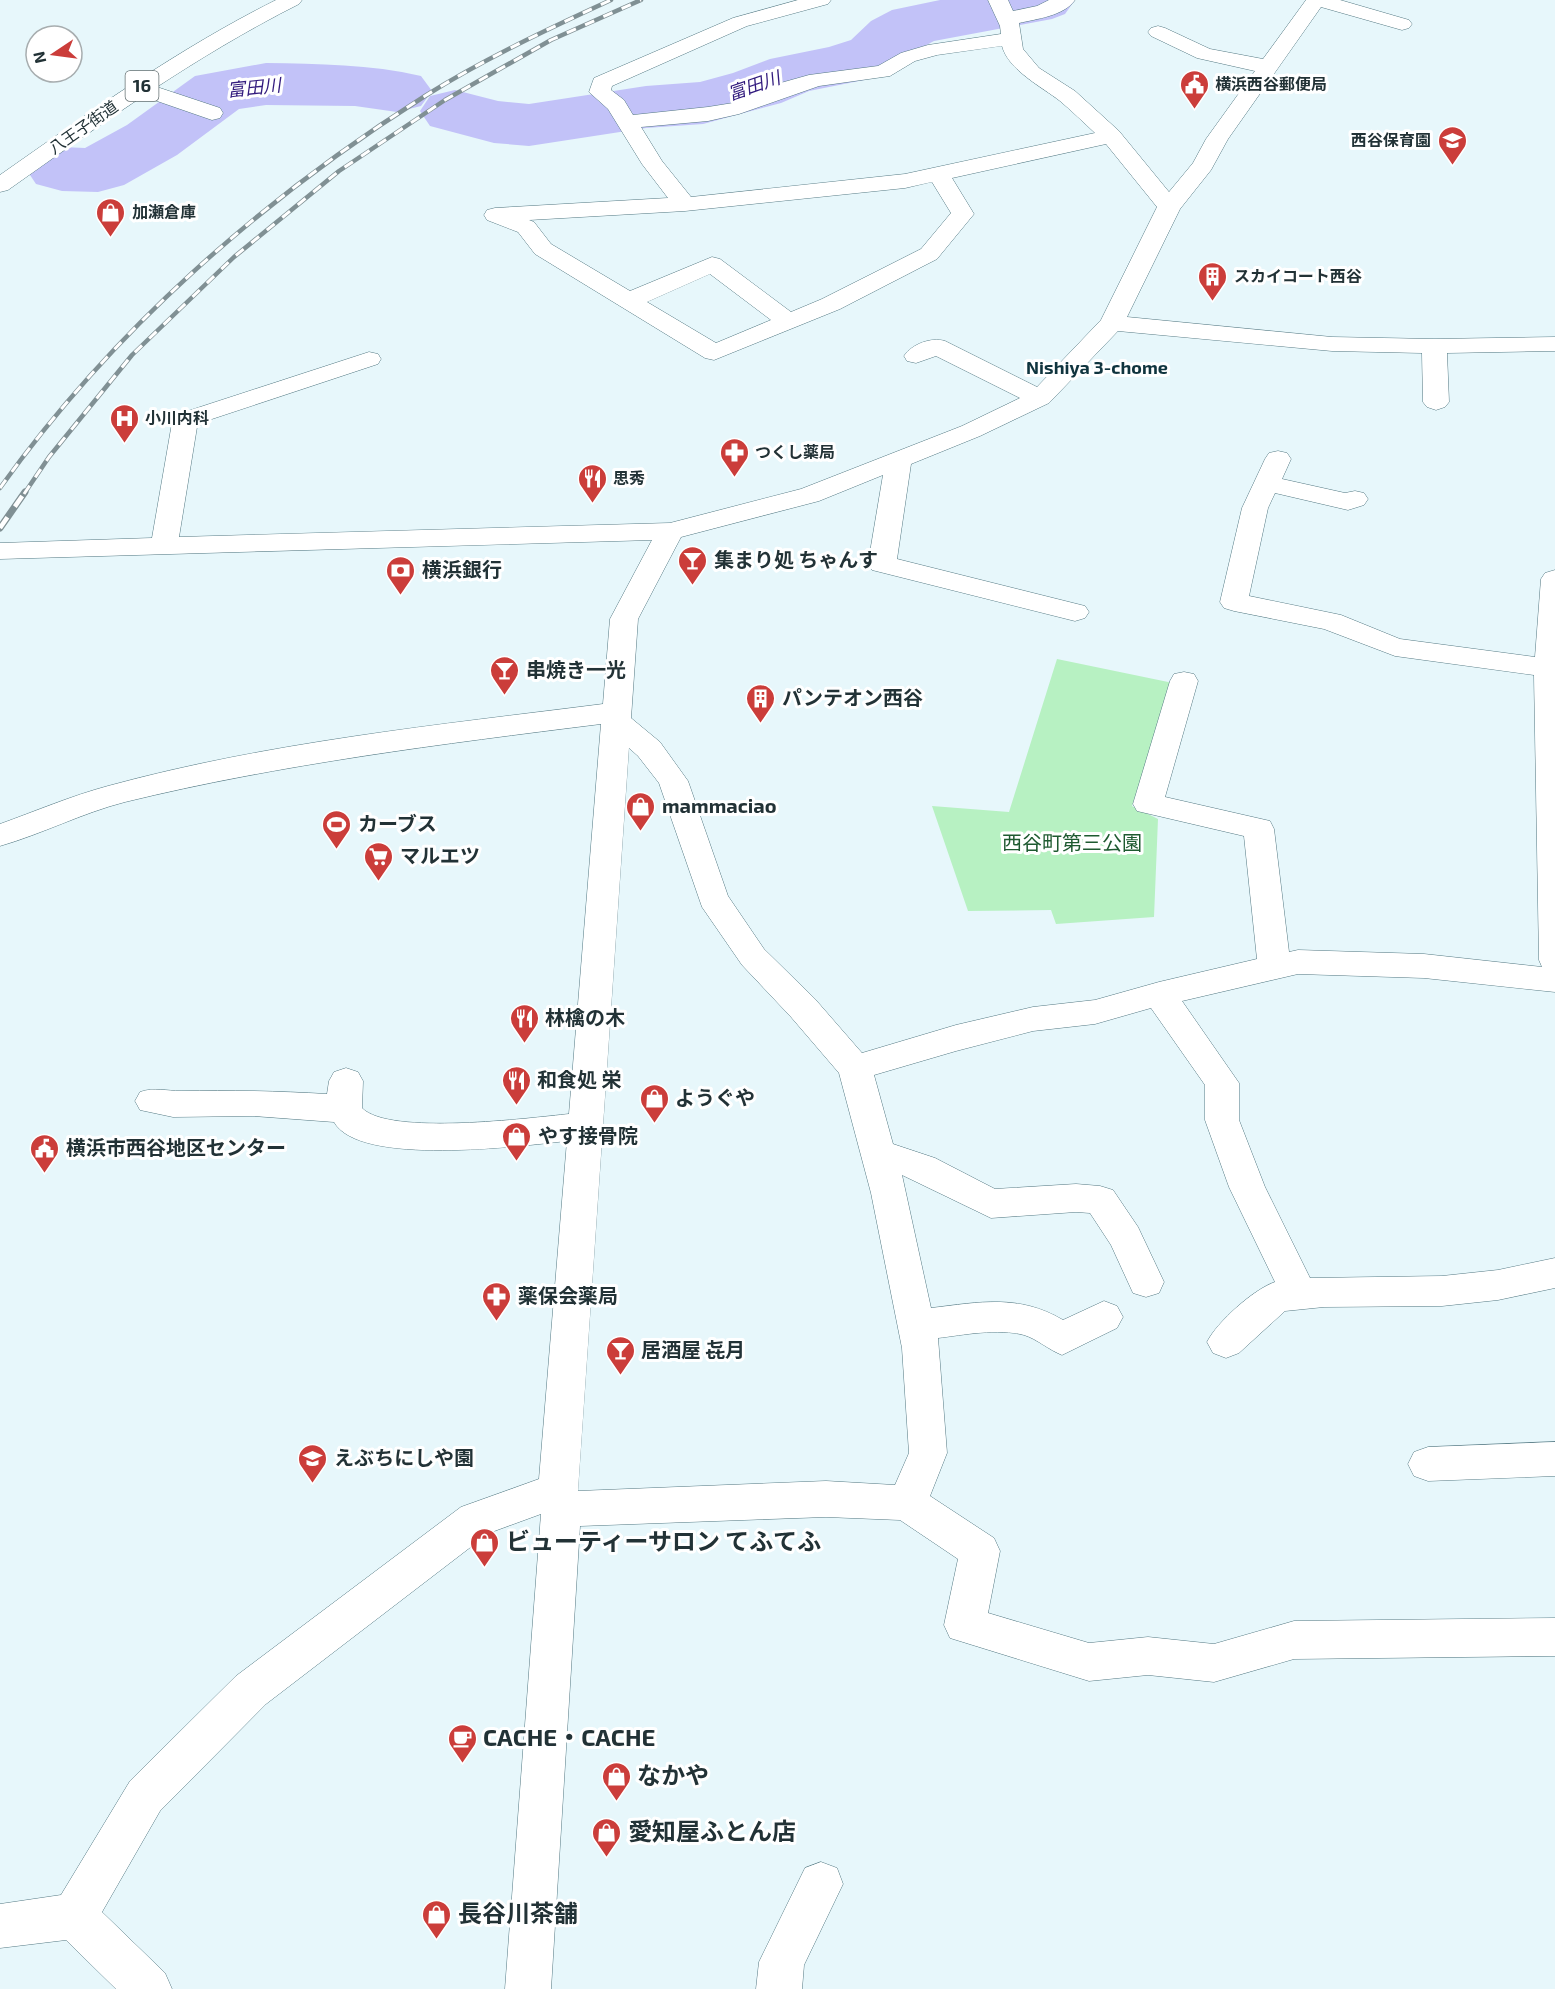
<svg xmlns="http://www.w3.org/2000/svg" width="1555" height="1989" font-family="'Exo 2','Noto Sans JP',sans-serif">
<rect width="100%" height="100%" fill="#e7f7fb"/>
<path fill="#b7f1c2" d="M1057 659 1173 683 1132 806 1158 819 1154 917 1056 924 1051 910 968 911 932 806 1009 812Z"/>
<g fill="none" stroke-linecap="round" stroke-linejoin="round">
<path fill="#c2c2f8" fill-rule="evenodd" d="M940 0H1075L1065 14 1052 19 934 41 919 49 899 68 864 80 809 91 781 103 703 124 646 128 529 146 494 143 430 126 420 111 430 96 455 90 498 101 529 104 646 86 700 82 733 73 770 59 829 47 851 40 871 21 892 10Z
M266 63C319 64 370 64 421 76L432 91 421 106 397 112 355 106 266 105 239 109 177 155 124 185 98 192 62 191 36 184 26 169 36 154 62 147 85 148 127 125 195 76Z"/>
<defs>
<path id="minor" d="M798 0H831L828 4 747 26 612 86 611 90 624 100 633 115 708 107 733 103 777 84 809 75 878 66 901 53 928 45 1001 34 1000 26 988 0H1008L1013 11 1037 6 1049 0H1075C1064 16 1036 19 1019 23L1023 49 1039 68 1075 91 1119 131 1169 192 1193 163 1206 139 1255 71 1197 58 1151 36 1148 32 1151 28 1158 26 1165 28 1210 49 1263 59 1306 0H1340L1409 20 1412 24 1409 28 1402 30 1321 7 1228 139 1211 170 1180 209 1127 317 1332 337 1434 339 1555 337V351L1447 353 1449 402 1445 407 1436 410 1427 407 1423 402 1422 353 1332 351 1118 331 1049 403 980 436 911 464 897 559 1085 606 1089 612 1085 618 1075 621 872 570 868 564 883 475 819 501 681 537 638 619 631 718 660 742 688 781 728 896 764 949 815 999 862 1053 956 1025 1033 1007 1095 1000 1159 982 1257 959 1244 836 1137 811 1133 804 1170 681 1174 674 1184 672 1194 674 1198 681 1165 797 1270 821 1274 829 1289 952 1298 950 1424 954 1542 967 1539 960 1534 675 1395 656 1324 629 1234 611 1224 608 1220 602 1242 508 1265 459 1269 453 1278 451 1287 453 1291 459 1282 479 1345 493 1355 491 1364 493 1368 499 1364 505 1348 510 1275 493 1268 508 1249 596 1341 615 1400 639 1535 657 1541 579 1545 573 1555 570V992L1424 978 1298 974 1182 1001 1239 1083V1120L1265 1187 1310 1278 1442 1276 1498 1270 1555 1258V1288L1498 1300 1442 1306 1324 1307 1285 1311 1239 1353 1226 1358 1213 1353 1207 1342C1217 1322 1254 1289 1275 1282L1229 1187 1205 1120V1085L1151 1008 1095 1024 1033 1031 956 1051 874 1075 893 1144 935 1158 995 1189 1076 1184 1100 1186 1113 1190 1138 1227 1164 1282 1159 1293 1146 1297 1133 1293 1111 1245 1090 1213 1076 1212 991 1218 902 1175 931 1308C980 1302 1019 1294 1063 1320L1104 1301 1117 1306 1123 1317 1117 1328 1062 1355C1049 1350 1037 1339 1024 1335 998 1328 963 1335 938 1338L947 1453 930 1496 994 1538 1000 1551 988 1613 1089 1643 1148 1637 1214 1644 1294 1621 1555 1618V1656L1294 1659 1214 1682 1148 1675 1089 1681 950 1638 944 1625 958 1559 900 1520 826 1517 580 1526 551 1989H505L541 1514 489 1533 266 1704 160 1811 102 1912 165 1973 172 1989H116L66 1940 0 1948V1904L61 1895 130 1781 236 1676 461 1507 539 1479 567 1141C521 1146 359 1167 334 1122L253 1116 173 1117 140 1110 135 1101 140 1092C154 1087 166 1091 181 1091 230 1090 278 1091 327 1094L329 1081 334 1072 346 1068 358 1072 363 1081 362 1108C389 1136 530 1118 569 1114L601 724C442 744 281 764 125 802 82 813 42 834 0 846V824C36 811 71 796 108 786 269 742 438 725 603 704L610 619 652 540 0 559V543L152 538 172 423 176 418 191 410 369 352 378 354 381 359 378 364 209 420 197 427 179 537 670 523 801 489 962 426 1020 398 936 356 916 363 907 361 904 356C912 344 931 337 945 341L1037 387 1101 320 1157 207 1106 144 952 178 974 214 937 259 840 309 714 360 705 358 535 254 518 232 487 220 484 215 487 210 495 208 668 198 642 164 608 109 589 92 594 78 733 18ZM1002 46C1008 70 1042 87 1060 101 1072 111 1083 122 1095 133L905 174 691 197 662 161 641 127 708 121 739 114 819 86 890 76 915 61 937 55ZM932 182 951 213 921 249 822 299 791 312 720 259 712 257 630 291 551 244 534 222 529 220 685 211 905 188ZM710 274 771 320 716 343 647 302ZM629 748 638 756 659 783 702 907 742 965 791 1017 839 1073 871 1193 902 1348 909 1453 895 1485 826 1481 578 1491Z
M139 81 220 108 223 113 220 118 212 120 131 92 128 87 131 82Z
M1555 1442V1476L1428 1481 1414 1476 1408 1464 1414 1452 1428 1447Z
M821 1862 837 1868 843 1884 804 1965 802 1989H756L759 1962 805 1868Z"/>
<path id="highway" d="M276 0H302L299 4C194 57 104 122 8 190L0 192V175C90 112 178 49 276 0Z"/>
</defs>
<use href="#minor" stroke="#547983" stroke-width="1"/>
<use href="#highway" stroke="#547983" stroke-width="1"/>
<use href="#minor" fill="#fff" fill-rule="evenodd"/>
<use href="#highway" fill="#fff" fill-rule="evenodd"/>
<defs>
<path id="rail-far1" d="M0 488C113 330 262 199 425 96 484 59 548 29 611 0
M24 494 49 457 132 355 234 257 339 171 445 100 551 40 641 0"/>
<path id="rail" d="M0 528 25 492"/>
</defs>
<use href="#rail-far1" stroke="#809094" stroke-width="4.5"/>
<use href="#rail" stroke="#809094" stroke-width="7"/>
<use href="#rail-far1" stroke="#fff" stroke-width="3" stroke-dasharray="10" stroke-linecap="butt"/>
<use href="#rail" stroke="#fff" stroke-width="4.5" stroke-dasharray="13" stroke-linecap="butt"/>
</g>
<defs>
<symbol id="civic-pin" viewBox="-11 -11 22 30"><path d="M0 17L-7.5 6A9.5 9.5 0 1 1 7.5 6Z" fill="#cb3d3a" stroke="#fff"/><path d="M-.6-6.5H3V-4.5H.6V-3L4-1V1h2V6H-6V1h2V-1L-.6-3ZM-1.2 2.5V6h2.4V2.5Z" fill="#fff"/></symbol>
<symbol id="school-pin" viewBox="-11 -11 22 30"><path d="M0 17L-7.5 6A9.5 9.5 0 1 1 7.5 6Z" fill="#cb3d3a" stroke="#fff"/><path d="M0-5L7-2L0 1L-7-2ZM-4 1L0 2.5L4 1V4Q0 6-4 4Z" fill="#fff"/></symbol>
<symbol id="shop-pin" viewBox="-11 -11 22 30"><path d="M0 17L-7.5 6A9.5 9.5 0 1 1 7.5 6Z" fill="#cb3d3a" stroke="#fff"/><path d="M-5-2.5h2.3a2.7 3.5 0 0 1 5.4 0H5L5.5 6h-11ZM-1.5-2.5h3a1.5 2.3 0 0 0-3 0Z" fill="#fff"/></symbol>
<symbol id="building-pin" viewBox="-11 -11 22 30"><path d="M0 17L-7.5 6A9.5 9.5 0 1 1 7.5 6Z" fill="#cb3d3a" stroke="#fff"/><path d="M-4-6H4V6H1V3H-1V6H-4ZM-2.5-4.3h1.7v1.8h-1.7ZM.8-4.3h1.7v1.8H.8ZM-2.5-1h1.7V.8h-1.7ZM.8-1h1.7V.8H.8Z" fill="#fff"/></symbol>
<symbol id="hospital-pin" viewBox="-11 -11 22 30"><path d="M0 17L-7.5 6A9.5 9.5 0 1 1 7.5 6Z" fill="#cb3d3a" stroke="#fff"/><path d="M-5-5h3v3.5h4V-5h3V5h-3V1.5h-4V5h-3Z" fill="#fff"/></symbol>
<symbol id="pharmacy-pin" viewBox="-11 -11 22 30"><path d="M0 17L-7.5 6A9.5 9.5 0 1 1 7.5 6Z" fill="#cb3d3a" stroke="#fff"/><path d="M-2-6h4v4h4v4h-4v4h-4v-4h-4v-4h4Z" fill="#fff"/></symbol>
<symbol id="restaurant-pin" viewBox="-11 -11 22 30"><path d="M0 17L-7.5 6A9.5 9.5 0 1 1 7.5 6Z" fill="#cb3d3a" stroke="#fff"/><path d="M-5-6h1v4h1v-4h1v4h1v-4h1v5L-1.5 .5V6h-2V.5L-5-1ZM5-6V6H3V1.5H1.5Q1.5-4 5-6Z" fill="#fff"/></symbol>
<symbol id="bar-pin" viewBox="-11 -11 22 30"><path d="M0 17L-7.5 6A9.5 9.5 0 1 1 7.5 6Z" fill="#cb3d3a" stroke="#fff"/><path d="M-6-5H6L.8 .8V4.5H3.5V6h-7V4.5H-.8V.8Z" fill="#fff"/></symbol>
<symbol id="bank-pin" viewBox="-11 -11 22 30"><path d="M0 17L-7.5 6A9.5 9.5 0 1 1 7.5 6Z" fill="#cb3d3a" stroke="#fff"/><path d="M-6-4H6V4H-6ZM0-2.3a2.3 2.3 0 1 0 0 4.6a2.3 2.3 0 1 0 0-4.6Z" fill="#fff"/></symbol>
<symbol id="stadium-pin" viewBox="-11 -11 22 30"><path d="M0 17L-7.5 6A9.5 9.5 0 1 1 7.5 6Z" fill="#cb3d3a" stroke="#fff"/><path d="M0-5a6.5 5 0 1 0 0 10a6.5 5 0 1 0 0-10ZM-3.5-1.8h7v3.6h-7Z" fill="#fff"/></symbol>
<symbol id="supermarket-pin" viewBox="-11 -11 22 30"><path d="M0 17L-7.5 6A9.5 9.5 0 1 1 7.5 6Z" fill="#cb3d3a" stroke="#fff"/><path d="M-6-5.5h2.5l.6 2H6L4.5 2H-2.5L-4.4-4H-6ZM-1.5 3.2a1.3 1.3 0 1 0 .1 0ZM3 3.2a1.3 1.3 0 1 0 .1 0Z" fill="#fff"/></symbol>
<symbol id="cafe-pin" viewBox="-11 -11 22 30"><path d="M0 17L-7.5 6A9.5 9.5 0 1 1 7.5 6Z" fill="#cb3d3a" stroke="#fff"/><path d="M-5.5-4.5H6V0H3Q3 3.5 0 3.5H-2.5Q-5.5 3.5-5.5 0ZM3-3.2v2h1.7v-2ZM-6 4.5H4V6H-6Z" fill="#fff"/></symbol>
</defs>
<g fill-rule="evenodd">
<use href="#civic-pin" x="1178" y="68" width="33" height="45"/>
<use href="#school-pin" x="1436" y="124" width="33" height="45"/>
<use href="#shop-pin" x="94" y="196" width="33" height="45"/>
<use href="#building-pin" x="1196" y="260" width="33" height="45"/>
<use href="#hospital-pin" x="108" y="402" width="33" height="45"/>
<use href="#pharmacy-pin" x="718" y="436" width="33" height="45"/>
<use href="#restaurant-pin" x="576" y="462" width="33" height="45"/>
<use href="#bar-pin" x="676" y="544" width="33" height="45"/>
<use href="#bank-pin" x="384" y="554" width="33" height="45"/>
<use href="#bar-pin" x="488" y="654" width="33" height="45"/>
<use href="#building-pin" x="744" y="682" width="33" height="45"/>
<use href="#shop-pin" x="624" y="790" width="33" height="45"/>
<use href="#stadium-pin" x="320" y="808" width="33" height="45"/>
<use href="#supermarket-pin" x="362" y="840" width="33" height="45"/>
<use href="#restaurant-pin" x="508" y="1002" width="33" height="45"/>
<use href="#restaurant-pin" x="500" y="1064" width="33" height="45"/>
<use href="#shop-pin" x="638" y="1082" width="33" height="45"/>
<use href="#shop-pin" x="500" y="1120" width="33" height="45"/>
<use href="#civic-pin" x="28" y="1132" width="33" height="45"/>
<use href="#pharmacy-pin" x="480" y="1280" width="33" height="45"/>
<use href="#bar-pin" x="604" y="1334" width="33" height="45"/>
<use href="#school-pin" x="296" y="1442" width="33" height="45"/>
<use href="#shop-pin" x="468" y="1526" width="33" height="45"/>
<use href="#cafe-pin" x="446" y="1722" width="33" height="45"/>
<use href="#shop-pin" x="600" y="1760" width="33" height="45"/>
<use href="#shop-pin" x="590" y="1816" width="33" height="45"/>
<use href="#shop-pin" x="420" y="1898" width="33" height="45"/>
</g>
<g text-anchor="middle" stroke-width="6" stroke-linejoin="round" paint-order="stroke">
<g font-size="16" font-weight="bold" fill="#223236" stroke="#fff" text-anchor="start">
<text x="1215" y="90">横浜西谷郵便局</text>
<text x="1431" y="146" text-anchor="end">西谷保育園</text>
<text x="132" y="218">加瀬倉庫</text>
<text x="1234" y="282">スカイコート西谷</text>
<text x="145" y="424">小川内科</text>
<text x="755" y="458">つくし薬局</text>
<text x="613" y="484">思秀</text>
</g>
<g font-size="16" fill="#223236" stroke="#fff">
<text transform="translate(83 127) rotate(-35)" y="6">八王子街道</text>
</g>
<rect fill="#fff" stroke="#647072" stroke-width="1.5" x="125.5" y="71" width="33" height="30" rx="4.5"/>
<g font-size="18" font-weight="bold" fill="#223236">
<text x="142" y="92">16</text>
</g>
<g font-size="18" font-style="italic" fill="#321b7e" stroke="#fff">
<text transform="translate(754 86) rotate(-19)" y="6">富田川</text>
<text transform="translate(254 88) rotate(-6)" y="6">富田川</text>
</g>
<g font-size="18" font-weight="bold" fill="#0f343e" stroke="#fff">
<text x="1097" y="374">Nishiya 3-chome</text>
</g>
<g font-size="20" font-weight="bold" fill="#223236" stroke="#fff" text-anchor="start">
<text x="714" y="567">集まり処 ちゃんす</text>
<text x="422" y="577">横浜銀行</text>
<text x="526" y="677">串焼き一光</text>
<text x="782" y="705">パンテオン西谷</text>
<text x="662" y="813">mammaciao</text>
<text x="358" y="831">カーブス</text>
<text x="400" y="863">マルエツ</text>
<text x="545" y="1025">林檎の木</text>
<text x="537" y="1087">和食処 栄</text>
<text x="675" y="1105">ようぐや</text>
<text x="538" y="1143">やす接骨院</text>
<text x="66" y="1155">横浜市西谷地区センター</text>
<text x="518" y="1303">薬保会薬局</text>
<text x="641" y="1357">居酒屋 㐂月</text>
<text x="334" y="1465">えぶちにしや園</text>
</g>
<g font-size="20" fill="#1e5a30" stroke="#fff">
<text x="1072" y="850">西谷町第三公園</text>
</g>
<g font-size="24" font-weight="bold" fill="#223236" stroke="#fff" text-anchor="start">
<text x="506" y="1550">ビューティーサロン てふてふ</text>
<text x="483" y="1746">CACHE・CACHE</text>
<text x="637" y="1784">なかや</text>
<text x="628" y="1840">愛知屋ふとん店</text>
<text x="458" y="1922">長谷川茶舗</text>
</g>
</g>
<g transform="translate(54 54) rotate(257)"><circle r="28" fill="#ffffff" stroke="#a7adaf" stroke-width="1.5"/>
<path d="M0-4.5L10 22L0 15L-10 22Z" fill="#cb3d3a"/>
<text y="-9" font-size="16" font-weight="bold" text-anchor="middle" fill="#223236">N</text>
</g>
</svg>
